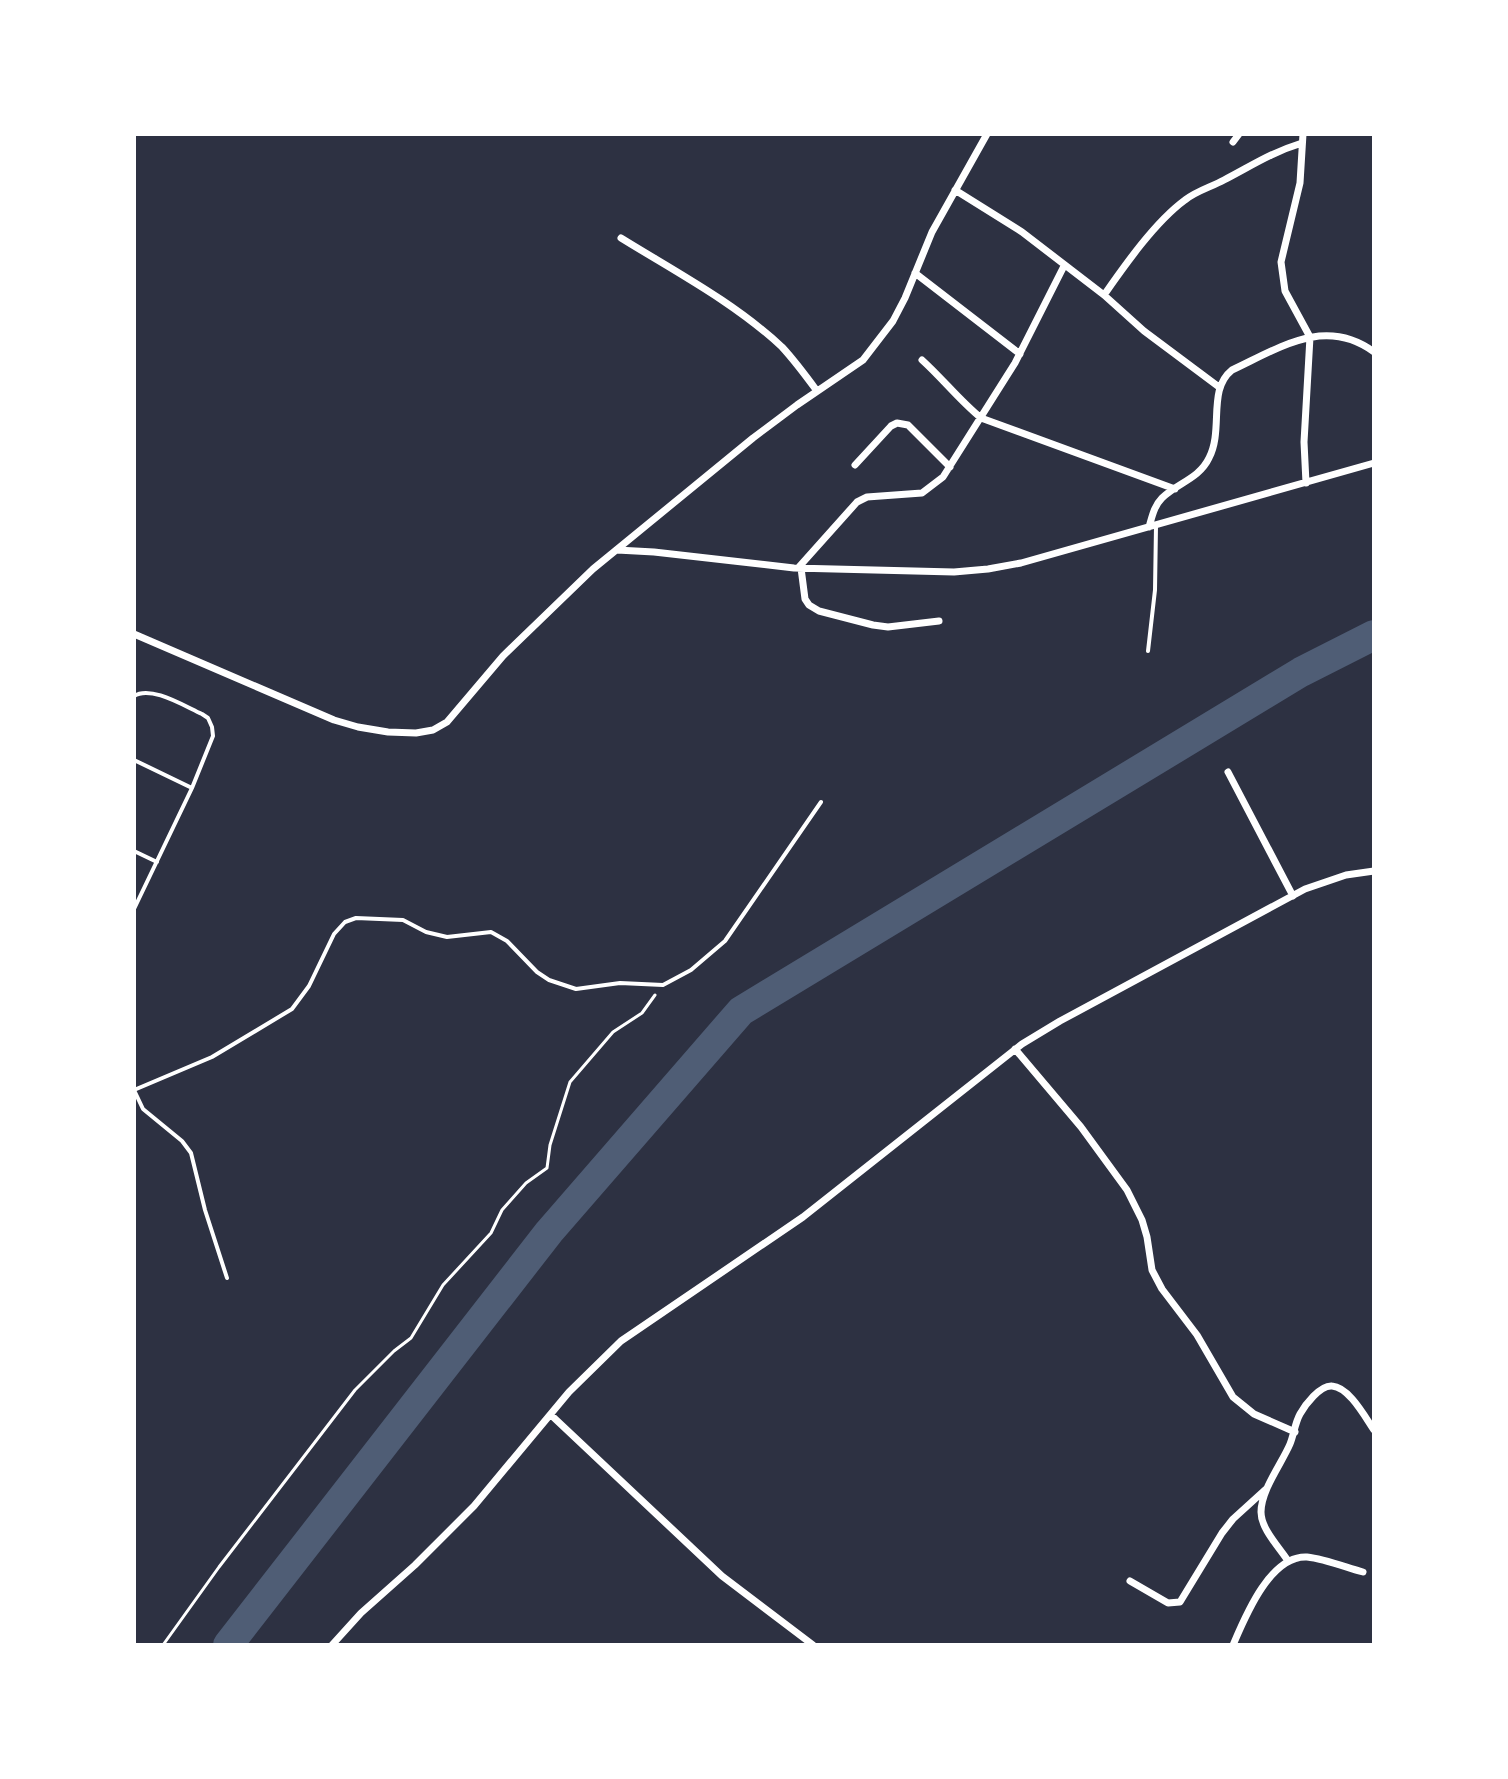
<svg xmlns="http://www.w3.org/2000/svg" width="1508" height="1779" font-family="'Archivo Narrow',sans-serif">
<rect width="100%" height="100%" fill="#2d3142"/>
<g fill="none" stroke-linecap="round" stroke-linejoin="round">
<path stroke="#4f5d75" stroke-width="30" d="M228 1645 549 1232 741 1011 1301 672 1374 635"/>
<path stroke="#fff" stroke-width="3" d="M163 1645 219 1567 355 1390 394 1351 411 1338 443 1285 491 1233 502 1210 526 1183 547 1168 550 1145 570 1082 613 1032 642 1013 655 995"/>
<path stroke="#fff" stroke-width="4" d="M1148 651 1155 590 1156 526
M134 696C151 685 184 706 202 714L208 718 212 727 213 736 192 788 134 909
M134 760 192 788
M134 851 157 862
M134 1090 212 1057 292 1009 309 986 334 934 345 922 356 918 403 920 426 932 447 937 491 932 507 941 537 972 549 980 576 989 620 983 663 985 691 970 725 941 821 802
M134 1090 143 1109 182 1141 191 1153 205 1210 227 1278"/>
<path stroke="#fff" stroke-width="7" d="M1303 134 1300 183 1281 262 1285 291 1310 337 1304 442 1306 483
M1233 142 1239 134
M955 190 1022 232 1104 295 1144 331 1219 387
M621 238C676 272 735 303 782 347 795 361 806 376 817 391
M915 273 1020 354
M1104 295C1125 265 1155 222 1185 200 1196 191 1211 187 1224 180 1253 165 1270 153 1302 143
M922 360C943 379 959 400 981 418L1175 489
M855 465 891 426 897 423 908 425 950 467
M1149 527C1152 517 1154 506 1162 498 1177 483 1199 479 1209 458 1224 429 1207 390 1232 370 1279 348 1325 316 1374 352
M617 550 654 552 794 568 954 572 988 569 1021 563 1374 463
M798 568 857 502 867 497 922 493 943 477 1015 363 1064 266
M801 568 805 599 809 605 819 611 873 625 888 627 939 621
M134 634 334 720 358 727 388 732 416 733 433 730 447 722 503 656 593 569 753 438 797 405 863 360 893 321 905 298 932 232 987 134
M1228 772 1293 896
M1015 1049 1081 1127 1127 1190 1142 1220 1147 1237 1152 1270 1162 1289 1197 1335 1233 1397 1254 1414 1295 1432
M551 1415 722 1576 813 1645
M1288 1561C1279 1547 1261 1529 1261 1512 1261 1490 1282 1463 1290 1444 1294 1434 1295 1423 1300 1414 1305 1405 1320 1385 1332 1386 1349 1387 1365 1417 1374 1430
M1130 1581 1168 1603 1180 1602 1222 1533 1233 1519 1266 1489
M332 1645 361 1613 415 1565 474 1506 569 1392 621 1341 803 1217 1022 1044 1060 1021 1305 889 1346 875 1374 871
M1233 1645C1245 1617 1270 1555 1307 1557 1325 1559 1345 1567 1363 1572"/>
</g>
<rect width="1508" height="1779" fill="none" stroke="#ffffff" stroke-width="272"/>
</svg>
